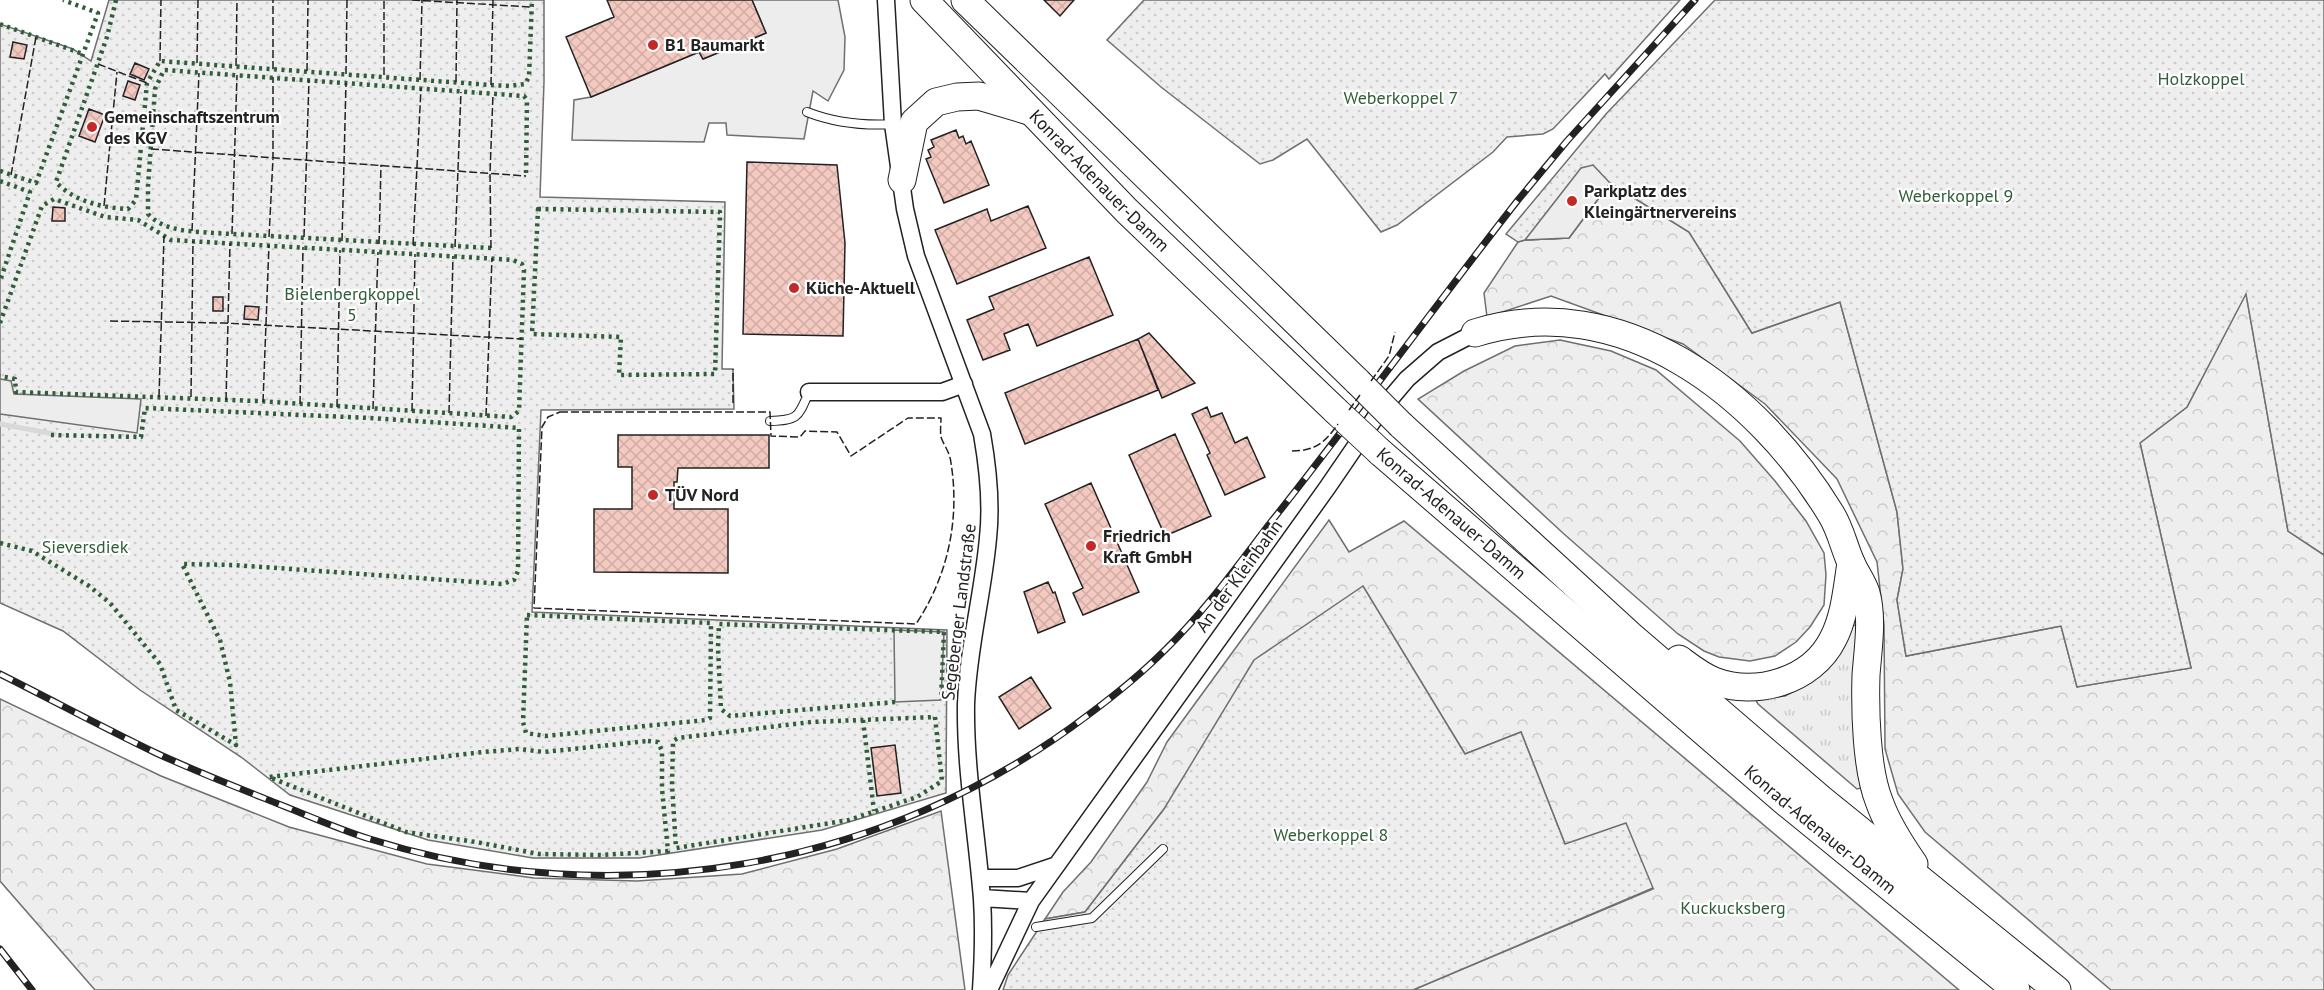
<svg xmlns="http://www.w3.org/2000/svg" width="2324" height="990" font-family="'PT Sans',sans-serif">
<defs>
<pattern id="grass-tufts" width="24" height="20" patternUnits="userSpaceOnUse" patternTransform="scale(1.5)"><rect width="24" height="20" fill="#eee"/><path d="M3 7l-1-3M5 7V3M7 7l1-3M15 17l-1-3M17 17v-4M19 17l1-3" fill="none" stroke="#ccc"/></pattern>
<pattern id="forest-crowns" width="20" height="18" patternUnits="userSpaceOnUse" patternTransform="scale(1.5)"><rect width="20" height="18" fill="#eee"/><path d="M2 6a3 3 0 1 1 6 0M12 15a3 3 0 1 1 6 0" fill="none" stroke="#ccc"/></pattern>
<pattern id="garden-dots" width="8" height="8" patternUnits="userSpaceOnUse" patternTransform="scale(1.5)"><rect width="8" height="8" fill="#eee"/><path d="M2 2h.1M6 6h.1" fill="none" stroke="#ccc" stroke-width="1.8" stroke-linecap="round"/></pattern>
<pattern id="building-cross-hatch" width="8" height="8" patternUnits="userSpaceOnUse" patternTransform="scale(1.5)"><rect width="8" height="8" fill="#f3c9c0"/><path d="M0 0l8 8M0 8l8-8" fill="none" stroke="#d0aca5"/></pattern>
</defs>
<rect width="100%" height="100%" fill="#fff"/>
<path fill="url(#grass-tufts)" stroke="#6f6f6f" stroke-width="1.5" d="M1855 625 1857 628C1856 682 1851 736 1861 788L1857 789 1758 704 1755 699 1785 696 1800 688 1851 626Z"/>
<path fill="url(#forest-crowns)" stroke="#6f6f6f" stroke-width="1.5" d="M1610 183 1689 232 1752 333 1840 302 1897 512 1903 569 1897 600 1906 656 2061 626 2077 687 2191 668 2140 443 2187 407 2246 293 2288 531 2324 555V990H2111L1925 832 1898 794 1885 749 1884 625 1877 562 1837 479 1765 404 1683 344 1551 296 1487 317 1484 293 1518 242 1525 240 1569 238Z
M1560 340 1611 351 1656 370 1740 441 1775 481 1806 521 1824 553 1826 575 1824 605 1810 627 1796 642 1775 656 1750 661 1719 657 1704 651 1678 634 1564 534 1418 399 1464 371 1515 346Z
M1329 520 1349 552 1404 521 1959 990H1413L1653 889 1565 844 1521 732 1465 754 1363 587 1164 809 1085 912 1045 919 1063 892 1091 862 1147 782 1167 742Z
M0 699 161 776 289 827 427 864 534 878 637 881 742 874 837 849 941 811 965 990H95L0 881Z"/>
<path fill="url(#garden-dots)" stroke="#6f6f6f" stroke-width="1.5" d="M109 0H544V82L540 197 725 202 722 369H733L734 409 541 410 532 612 947 630 946 793 822 830 639 858H533L428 840 290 795 241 757 140 690 63 631 0 603V24L73 49 91 61Z
M1144 0H1680L1609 79 1605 74 1553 129 1543 134 1507 137 1493 152 1397 225 1381 232 1307 139 1273 160 1260 164 1161 87 1107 40Z
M1715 0H2324V555L2288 531 2246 294 2187 407 2140 443 2191 668 2077 687 2061 626 1906 656 1897 600 1903 569 1897 512 1840 302 1752 333 1689 232 1610 183 1569 238 1525 240 1518 242 1506 234 1606 114Z
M1363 586 1465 754 1521 732 1565 844 1626 823 1653 888 1413 990H1003L1008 975 1045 919 1085 912 1164 809 1254 660Z"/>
<path fill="#ededed" stroke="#6f6f6f" stroke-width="1.5" d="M752 0H838L845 37 844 70 828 101 813 91 804 139 727 135 726 123H709L704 142 572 140 574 100 591 97 699 52 703 59 766 33Z
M1593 165 1610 183 1569 238 1525 240 1581 168Z
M0 379 11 381 14 394 141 399 137 433 0 414Z
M894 630 944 632 941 700 895 702Z"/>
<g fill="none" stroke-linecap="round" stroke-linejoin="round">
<path stroke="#d9d9d9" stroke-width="5" d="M0 424 54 434"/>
</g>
<path fill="url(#building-cross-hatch)" stroke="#222" stroke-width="1.5" d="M607 0H752L766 33 703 59 699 52 591 97 566 37 614 17Z
M1044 0H1074L1060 16Z
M13 42 27 45 24 59 10 57Z
M135 63 149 69 144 80 130 74Z
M128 81 140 85 135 100 123 96Z
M89 109 105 115 95 142 79 136Z
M956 130 959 138 963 136 966 144 971 141 989 185 944 203 926 159 931 157 928 150 934 147 931 140Z
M747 162 837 165 845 243 843 336 743 334Z
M1028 206 1046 248 957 284 935 230 987 209 991 221Z
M53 207 65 208V221H52Z
M1089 257 1113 315 1037 346 1028 324 1004 334 1010 350 983 360 967 320 994 309 989 297Z
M213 297H223V311H213Z
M245 306 259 307 258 320 244 319Z
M1149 333 1195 383 1162 398 1138 339Z
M1138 339 1158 390 1025 444 1005 393Z
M1207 407 1211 417 1222 413 1235 443 1247 437 1265 477 1225 495 1207 455 1210 453 1192 414Z
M1175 434 1211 516 1165 536 1129 455Z
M618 435H769V468H678L677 482H674V509H728V573L594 572V509H632V467H618Z
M1091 483 1139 592 1083 615 1073 593 1083 588 1045 504Z
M1048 582 1053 593 1055 592 1065 622 1038 633 1024 592Z
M1031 677 1051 708 1019 729 999 697Z
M895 745 901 793 877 796 871 748Z"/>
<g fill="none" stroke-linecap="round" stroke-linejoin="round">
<defs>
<path id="service" d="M807 112C835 123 866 126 896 124
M770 421C799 420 798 417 809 392
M1036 927 1092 918 1163 849"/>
<path id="minor" d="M886 0 893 124 905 209 916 256 982 434C988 468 992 502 988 538 983 594 968 648 966 704 965 770 977 834 982 899 984 930 983 959 981 990
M809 392H942L964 384
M980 878H1018L1057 865
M982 898 1031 901
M989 990 1031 901 1327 488 1379 412 1407 379 1438 352 1475 333"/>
<g id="trunk">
<path id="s1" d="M924 0 1127 211 1336 411"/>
<path d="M965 0 1358 382"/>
<path d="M902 180 914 122 936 102 957 97 979 96 1029 111"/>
<path d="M1475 333C1622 287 1758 394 1831 514 1841 530 1844 548 1852 565 1856 574 1863 583 1866 593 1873 618 1868 649 1866 675 1865 709 1866 768 1879 801 1887 824 1900 844 1914 864"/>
<path d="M1401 425 1630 635 1821 799 2057 990"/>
<path id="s2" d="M1380 452 1784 801 2016 990"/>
<path d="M1679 659C1690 667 1701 676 1714 681 1756 697 1812 681 1833 639 1845 616 1847 588 1851 563"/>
</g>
</defs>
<use href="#service" stroke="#222" stroke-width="10"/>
<use href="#minor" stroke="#222" stroke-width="19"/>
<use href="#trunk" stroke="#222" stroke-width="29"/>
<use href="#service" stroke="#fff" stroke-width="8"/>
<use href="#minor" stroke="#fff" stroke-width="16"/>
<use href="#trunk" stroke="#fff" stroke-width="27"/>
<defs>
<path id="rail" d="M0 674C52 700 104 728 156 753 195 771 236 787 276 803 307 815 338 829 370 839 614 916 885 869 1088 715 1115 695 1141 674 1165 650 1205 611 1237 566 1271 522 1355 416 1435 306 1518 200L1567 141 1695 0
M0 949 32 990"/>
</defs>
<use href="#rail" stroke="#222" stroke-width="7"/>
<use href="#rail" stroke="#fff" stroke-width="4.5" stroke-dasharray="14" stroke-linecap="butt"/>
<defs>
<path id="trunk-bridge" d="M1358 382 1401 425
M1336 411 1380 452"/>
</defs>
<use href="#trunk-bridge" stroke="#222" stroke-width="29" stroke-linecap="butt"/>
<use href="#trunk-bridge" stroke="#fff" stroke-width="27"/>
<path stroke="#2f5e38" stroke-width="4.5" stroke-dasharray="3 4.5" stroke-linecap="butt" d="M116 0 107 37 56 182C73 201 103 208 128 209L136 200 147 83 160 61 491 85 509 86 525 84 529 77 532 0
M0 24 83 54
M0 171 36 183 98 13 63 0
M0 181 30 192 0 281
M538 209 720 212 715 374 619 375 621 337 532 334Z
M491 248 214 233C191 231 165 232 148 214V186L155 89 164 70 524 96 527 100 526 176
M0 323 42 206 54 199 105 217 138 220 171 240 498 259 513 260 522 264 524 270 519 411 511 417 257 401 16 392 15 379 0 376
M0 543 32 551 89 586 110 603 160 664 176 710 236 745 230 682 220 640 182 564 234 565 503 584 514 580 518 571 519 428 370 418 145 408 141 437 50 435
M527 615 711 623 710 718 706 720 545 736 526 733 523 722Z
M895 702 730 716 721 709 718 648 719 624 944 632 941 700
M935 717 942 781 917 797 849 820 676 848 672 785 673 741 678 738 811 722Z
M863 720 874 811
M648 741 658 742 662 751V789L668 851 601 855 539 854 476 842 406 832 269 777 483 752 519 749 544 752Z"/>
<path stroke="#222" stroke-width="1.5" stroke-dasharray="8 3" stroke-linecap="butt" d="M412 0 531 7
M160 61 161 0
M197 63 198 0
M98 64 147 83
M236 66 237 0
M273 69V0
M307 71 308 0
M346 74 347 0
M384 75V0
M420 80 422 0
M456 82 457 0
M491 85 493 0
M151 149 526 176
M11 175 36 37
M104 206 117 72
M192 231 199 73
M232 234 237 75
M269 237 273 158V77
M304 237 309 80
M342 241 346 83
M379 244 381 165
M413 245 421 88
M455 247 461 92
M491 248 490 173 493 94
M110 321 224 323 522 339
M1371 381 1389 356 1395 332
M159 397 164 236
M191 397 193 241
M226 400 230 243
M263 402 269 245
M733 403V369
M300 404 303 247
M337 407 340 250
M373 409 378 252
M1349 410 1360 395
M412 411 415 254
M560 412H770L771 436 800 437 805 431 837 432 851 456 908 418H941C941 424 940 431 941 437 943 444 950 452 951 463 960 519 948 576 916 624L534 608 542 427 548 417Z
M449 413 453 256
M486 416 492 258
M1292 451C1316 451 1325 442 1338 424"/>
</g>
<g fill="#c62828" stroke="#fff" stroke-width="2">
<circle cx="653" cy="45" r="6"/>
<circle cx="92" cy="127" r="6"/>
<circle cx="1572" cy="201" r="6"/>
<circle cx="794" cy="288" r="6"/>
<circle cx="653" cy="495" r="6"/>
<circle cx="1091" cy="546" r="6"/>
</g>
<g text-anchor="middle" stroke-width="4.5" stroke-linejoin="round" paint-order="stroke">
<g font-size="18" font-weight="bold" fill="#222" stroke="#fff" text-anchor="start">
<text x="665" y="51">B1 Baumarkt</text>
<text x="104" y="123">Gemeinschaftszentrum<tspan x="104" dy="21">des KGV</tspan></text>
<text x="1584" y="197">Parkplatz des<tspan x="1584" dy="21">Kleingärtnervereins</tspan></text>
<text x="806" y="294">Küche-Aktuell</text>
<text x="665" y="501">TÜV Nord</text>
<text x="1103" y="542">Friedrich<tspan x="1103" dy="21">Kraft GmbH</tspan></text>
</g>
<g font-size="18" fill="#2f5e38" stroke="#fff">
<text x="2201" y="85">Holzkoppel</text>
<text x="1401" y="104">Weberkoppel 7</text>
<text x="1956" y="202">Weberkoppel 9</text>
<text x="352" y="300">Bielenbergkoppel<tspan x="352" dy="21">5</tspan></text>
<text x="85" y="553">Sieversdiek</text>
<text x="1331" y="841">Weberkoppel 8</text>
<text x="1733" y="914">Kuckucksberg</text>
</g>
<g font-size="18" fill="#222" stroke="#fff">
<text dy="6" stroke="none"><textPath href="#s1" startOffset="252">Konrad-Adenauer-Damm</textPath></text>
<text dy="6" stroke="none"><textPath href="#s2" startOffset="94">Konrad-Adenauer-Damm</textPath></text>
<text transform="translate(1239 576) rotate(-54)" y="6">An der Kleinbahn</text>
<text transform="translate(959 612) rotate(-83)" y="6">Segeberger Landstraße</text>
<text dy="6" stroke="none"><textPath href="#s2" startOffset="580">Konrad-Adenauer-Damm</textPath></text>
</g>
</g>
</svg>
